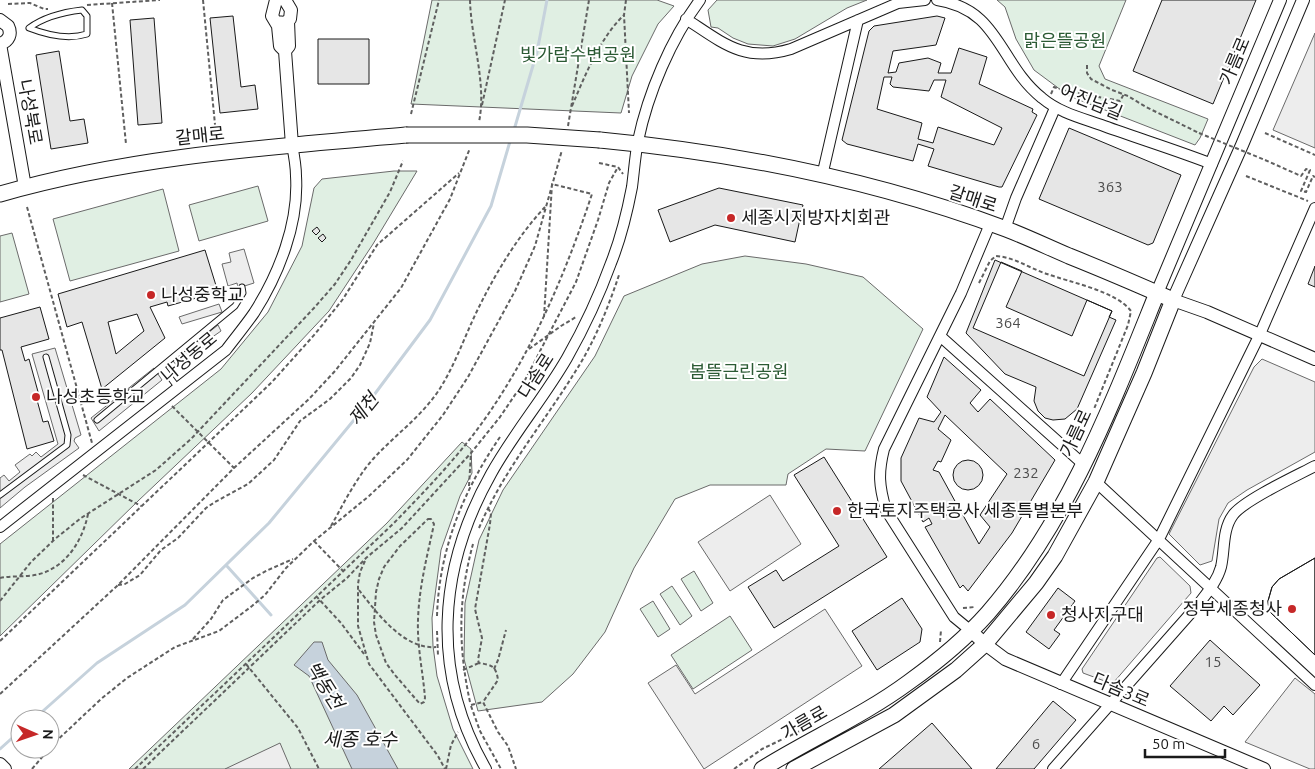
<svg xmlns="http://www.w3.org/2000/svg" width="1315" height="769" font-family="Ubuntu,'Noto Sans KR',sans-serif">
<rect width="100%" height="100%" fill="#fff"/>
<path fill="#e0efe3" stroke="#6a6a6a" d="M432 0H657L674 6 658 24 632 76 621 113 411 104Z
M717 0H867L847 8 795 39 773 46 748 44 733 38 718 28 711 27 708 10Z
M997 0H1126L1099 66 1105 79 1208 119 1200 138 1195 145 1069 96 1034 70 1016 39 1005 7Z
M394 171H417L373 244 329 311 252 393 138 501 0 636V544L221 369 268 312 302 246 314 188 322 179Z
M258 186 268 221 199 241 189 205Z
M163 189 179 251 70 281 53 219Z
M12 233 29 294 0 302V236Z
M745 256 806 264 863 277 923 329 865 451 826 449 788 474 786 485H710L675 499 634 568 605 632 573 674 542 702 478 711 464 659 465 603 479 540 503 490 595 356 624 296 702 264Z
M462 442 471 449 472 473 460 496 441 550 432 618 433 646 437 676 453 729 473 769H129L387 523Z
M694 571 713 603 701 611 681 579Z
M672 586 692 616 680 625 660 594Z
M653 601 670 629 658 637 640 609Z
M730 616 752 650 693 689 671 655Z"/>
<path fill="#ededed" stroke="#6a6a6a" d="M1315 33V148L1273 130Z
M244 249 254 283 238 288 237 283 228 286 222 264 231 262 229 253Z
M219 304 222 312 182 324 179 317Z
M218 325 221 331 211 338 212 340 178 367 173 361Z
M55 348 81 435 75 438 74 441 79 448 25 487 0 508V478L4 475 9 481 20 472 15 465 30 454 32 456 36 452 41 457 58 444 32 354Z
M1262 359 1315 382V452L1247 490 1228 503 1219 519 1212 561 1200 565 1169 534 1254 367Z
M154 368 162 380 99 431 91 418Z
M770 495 801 544 730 591 698 542Z
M1160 557 1190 586 1191 593 1114 682 1110 683 1083 673 1082 669 1157 558Z
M825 609 862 666 704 769 648 683 676 665 695 694Z
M1295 678 1315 694V769H1310L1245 742Z
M280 743 291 769H225Z"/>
<path fill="#c6d2dc" stroke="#6a6a6a" d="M314 642H322L328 660 357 695 398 769H352L309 676 294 665Z"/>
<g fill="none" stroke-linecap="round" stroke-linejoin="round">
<path stroke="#c6d2dc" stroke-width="3" d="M514 130 537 52 547 0
M226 565 271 615
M34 719 97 663 185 605 269 523 368 403 430 320 491 206 511 138
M0 749 20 731"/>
</g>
<path fill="#e6e6e6" stroke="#1a1a1a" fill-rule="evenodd" d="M1162 0H1256L1213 104 1133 71Z
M233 16 241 87 255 85 258 109 220 113 210 18Z
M937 16 945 18 936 45 893 51 888 73 896 72 899 63 928 58 941 63 938 73H951L959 48 987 57 979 84 1033 109 1032 112 1037 115 1002 187H999L928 166 934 149 918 144 913 161 847 144 842 140 869 31 874 26ZM884 77H892L890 84 893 87 929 91 934 80H946L941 97 1002 128 994 145 938 127 933 143 918 139 922 123 877 109Z
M154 18 162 123 138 125 130 20Z
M318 39H369V84H318Z
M59 51 70 121 84 119 88 143 51 149 36 55Z
M1069 128 1181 175 1153 243 1148 245 1039 199Z
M719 188 803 205 795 242 715 225 670 242 658 210Z
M317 227 320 231 316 235 312 231Z
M323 234 326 238 322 242 318 238Z
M205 250 218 292 168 306 167 302 150 307 165 338 102 389 82 322 67 327 58 294ZM137 314 144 331 116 354 108 322Z
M995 260 1112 311 1109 317 1116 320 1077 409 1065 419 1053 420 1045 418 1038 411 1034 401 1036 387 1005 374 966 333Z
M1001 262 1022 271 1006 307 1072 336 1087 300 1112 311 1084 376 973 328Z
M1315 266V287L1308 284Z
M40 307 49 339 21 347 25 361 29 359 40 399 37 400 43 422 48 421 54 441 27 449 2 350H0V318Z
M944 357 981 390 970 403 978 412 990 399 1055 460 1012 533 968 591 963 585 960 588 925 527 932 524 929 518 923 522 901 481V458L919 418 934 422 941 412 927 397ZM945 415 1007 474 980 515 990 527 979 544 959 508 943 517 940 512 956 503 939 472 933 470 938 461 941 462 951 440 938 429Z
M824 457 887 557 774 628 748 587 776 570 783 581 839 546 794 475Z
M953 475a15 15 0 1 1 30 0a15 15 0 1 1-30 0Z
M1315 558V655L1269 611 1268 601 1272 587 1279 579Z
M1315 558V655L1269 611 1268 601 1272 587 1279 579Z
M1058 588 1075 601 1054 630 1060 634 1049 649 1026 632Z
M902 598 922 629 920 642 877 670 852 631Z
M1210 640 1260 685 1233 715 1224 706 1211 721 1170 686Z
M1053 701 1076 720 1034 769H996Z
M932 723 972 769H879Z"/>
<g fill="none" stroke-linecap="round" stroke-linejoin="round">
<defs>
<path id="service" d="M82 10 87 16V34C68 40 47 35 29 28 44 17 64 12 82 10Z
M162 367 178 388
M97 420 235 306 243 293 242 287
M0 495 67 445 68 435 46 357"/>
<path id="minor" d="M937 0C1000 9 999 64 1042 98 1060 113 1082 118 1104 126 1140 139 1176 150 1212 164
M686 19C723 43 744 63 791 49L898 3 925 0
M822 176 858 20
M1005 229 1016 198 1055 108
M940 336 1083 464
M1096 482 1315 685
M0 527 226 350C235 338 245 326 254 313 279 274 299 223 296 176 296 166 294 155 292 145
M971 631 954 617 886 510C879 486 878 473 884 449L961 293 990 224
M1061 684 1159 539 1260 334 1315 208
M486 769C431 673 437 570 491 474 513 434 544 398 567 358 584 328 599 296 611 263 621 238 627 213 632 187 634 172 635 156 638 141 648 93 671 39 700 0
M1053 769 1197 606C1206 594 1217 582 1221 567 1225 550 1222 530 1233 515 1244 500 1296 476 1315 466"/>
<path id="tertiary" d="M276 0 272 16 278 26 280 46 285 51 292 145
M1303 0 1242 145 1173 300 1207 312 1315 359
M0 20 8 26C12 34 9 41 0 44
M276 22 285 23 290 19 291 10 285 0
M0 44 25 187
M285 51 289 46 288 21
M1157 293 1280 0
M971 631 985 644 1005 659 1264 769
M0 764 5 769"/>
<path id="primary" d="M600 140C737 153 877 181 1006 229 1027 237 1048 247 1069 256 1104 270 1139 285 1173 300L1144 373 1096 482 1055 556 1036 583 985 644 956 670 894 715 794 769
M0 194C132 156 270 147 406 135
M762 769C810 739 863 716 909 682 937 662 965 639 988 613 1068 521 1112 404 1157 293"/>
</defs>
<use href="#service" stroke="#1a1a1a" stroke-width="7"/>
<use href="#minor" stroke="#1a1a1a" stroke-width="12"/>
<use href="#tertiary" stroke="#1a1a1a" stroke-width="14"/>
<use href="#primary" stroke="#1a1a1a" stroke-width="17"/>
<path stroke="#5f5f5f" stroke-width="2" stroke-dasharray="4 2.5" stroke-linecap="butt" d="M203 0 216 135
M470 0C471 40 487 83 479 122
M626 0 624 15 629 113
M112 3 126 144
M8 4 30 3 44 9H48
M87 5 160 0
M1087 65V73L1091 79 1112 90 1128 96 1146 107 1199 133
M1051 94 1054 87 1062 90 1120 101 1124 94
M482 105 505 0
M572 106C585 76 599 39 624 15
M411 114 439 0
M568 126 589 0
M1265 133 1315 155
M1265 160 1301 176 1306 169 1310 170 1301 191 1306 192 1313 176 1315 177
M599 163 618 167 623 174
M1246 176 1308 201
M27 207 92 443
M979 283 990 261 996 256C1014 257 1029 268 1047 274 1069 282 1116 291 1131 311L1128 325 1094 409
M529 349 561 326 576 317
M172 406 234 468
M83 475 141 506
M469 486 471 453
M53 498V541
M488 508 491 513 490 524 475 609 482 638 478 660 479 663C492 665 496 666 498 680L483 702 498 732 508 746 516 769
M428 519H431L434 524C427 557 419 587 418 620 417 647 423 672 425 698L424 702 420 704 395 675 386 663 376 635 374 622 376 592 379 579 384 567 400 546Z
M331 526C344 503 356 478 374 458 395 435 421 417 439 390 455 365 464 338 477 311 495 274 517 237 545 207
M479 528C503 471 543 424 575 372 594 343 608 308 619 275
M314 541 343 571
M365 561 360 572 358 584V626L369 664 438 756 445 769
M0 578C14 575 29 578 43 573 68 564 83 539 88 514
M118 585 125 584 140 575 161 550 178 538 206 508 215 502 248 484 274 460 300 421 330 399 351 378 360 365 370 343 374 323
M359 590C376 612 404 650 436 647
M316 596 341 623 364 654
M0 601 31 562 55 539 81 518 156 470 191 439 314 308 335 284 351 260 390 192 403 161
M963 608 975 607
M437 616C439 550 463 491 500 437
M437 631 438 656
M193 639 211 619 223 600 253 578 268 570 293 559
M0 641 272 382 315 334 343 299 377 245 459 173
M940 642 941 630
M246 664 298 728 319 769
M494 669 498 660 506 630
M463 670 479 663
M0 694 118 585 234 468 309 399 335 371 401 288 450 199 470 148
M470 702C458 646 458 599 473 544
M471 705 483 702
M471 706 480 731 501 769
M50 747 101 699 127 678 175 647 219 631 252 606 265 595 286 568 314 541 369 496 407 460 443 415 468 377 515 291 535 246 562 150
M32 769 49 749
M135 769 394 523C425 491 456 459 482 423 532 353 565 275 592 194L552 184 544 317
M143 769 320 600 347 578 366 558 402 528 471 453 500 417 525 380 576 282 598 220 609 183 618 167
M446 769 451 745 458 732
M734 769 762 749 806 728"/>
<use href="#service" stroke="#fff" stroke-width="5"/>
<use href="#minor" stroke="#fff" stroke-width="10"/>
<use href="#tertiary" stroke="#fff" stroke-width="12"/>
<use href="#primary" stroke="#fff" stroke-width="15"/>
<defs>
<path id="primary-bridge" d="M406 135H527L600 140"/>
</defs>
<use href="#primary-bridge" stroke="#1a1a1a" stroke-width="17" stroke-linecap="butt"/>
<path stroke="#5f5f5f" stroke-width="2" stroke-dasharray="4 2.5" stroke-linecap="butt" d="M1199 133 1265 160"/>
<use href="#primary-bridge" stroke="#fff" stroke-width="15"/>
</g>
<g fill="#c62828" stroke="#fff" stroke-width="2">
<circle cx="731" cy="218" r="5"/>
<circle cx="151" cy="295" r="5"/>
<circle cx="36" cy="397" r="5"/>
<circle cx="837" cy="511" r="5"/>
<circle cx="1292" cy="609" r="5"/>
<circle cx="1051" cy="615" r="5"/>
</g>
<g text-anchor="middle" stroke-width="4" stroke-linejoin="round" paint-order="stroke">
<g font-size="15" fill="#4d4d4d">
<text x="1110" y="192">363</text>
<text x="1008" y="328">364</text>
<text x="1026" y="478">232</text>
<text x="1213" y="667">15</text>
<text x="1036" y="749">6</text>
</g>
<g font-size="18" fill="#2b5a34" stroke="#fff">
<text x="1065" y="47">맑은뜰공원</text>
<text x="578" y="61">빛가람수변공원</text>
<text x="739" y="378">봄뜰근린공원</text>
</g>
<g font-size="18" fill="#1a1a1a" stroke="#fff">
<text transform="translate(1235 61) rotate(-67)" y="6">가름로</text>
<text transform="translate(1091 102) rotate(22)" y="6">어진남길</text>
<text transform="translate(30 112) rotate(80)" y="6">나성북로</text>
<text transform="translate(200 136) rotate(-6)" y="6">갈매로</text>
<text transform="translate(973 199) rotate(18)" y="6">갈매로</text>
<text transform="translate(189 357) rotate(-40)" y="6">나성동로</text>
<text transform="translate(536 376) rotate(-57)" y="6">다솜로</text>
<text transform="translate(1076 433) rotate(-65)" y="6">가름로</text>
<text transform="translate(1121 690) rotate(23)" y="6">다솜3로</text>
<text transform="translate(804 723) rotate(-30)" y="6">가름로</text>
</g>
<g font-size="18" fill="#1a1a1a" stroke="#fff" text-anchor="start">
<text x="741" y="224">세종시지방자치회관</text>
<text x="161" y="301">나성중학교</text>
<text x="46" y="403">나성초등학교</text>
<text x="847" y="517">한국토지주택공사 세종특별본부</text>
<text x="1282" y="615" text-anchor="end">정부세종청사</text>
<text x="1061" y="621">청사지구대</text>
</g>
<g font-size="19" font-style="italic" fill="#1a1a1a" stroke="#fff">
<text transform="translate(363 409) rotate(-51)" y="7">제천</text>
<text transform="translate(325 685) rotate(58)" y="7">백동천</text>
<text x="360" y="746">세종 호수</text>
</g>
</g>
<g transform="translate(35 734) rotate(92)"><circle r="24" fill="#ffffff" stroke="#a3a3a3"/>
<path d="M0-4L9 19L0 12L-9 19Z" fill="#c62828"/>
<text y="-8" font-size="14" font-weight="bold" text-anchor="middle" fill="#1a1a1a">N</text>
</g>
<path d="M1145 749v8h80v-8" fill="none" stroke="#1a1a1a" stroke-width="2.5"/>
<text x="1152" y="749" font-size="15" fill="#1a1a1a" stroke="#ffffff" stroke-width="4" paint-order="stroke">50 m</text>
</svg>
